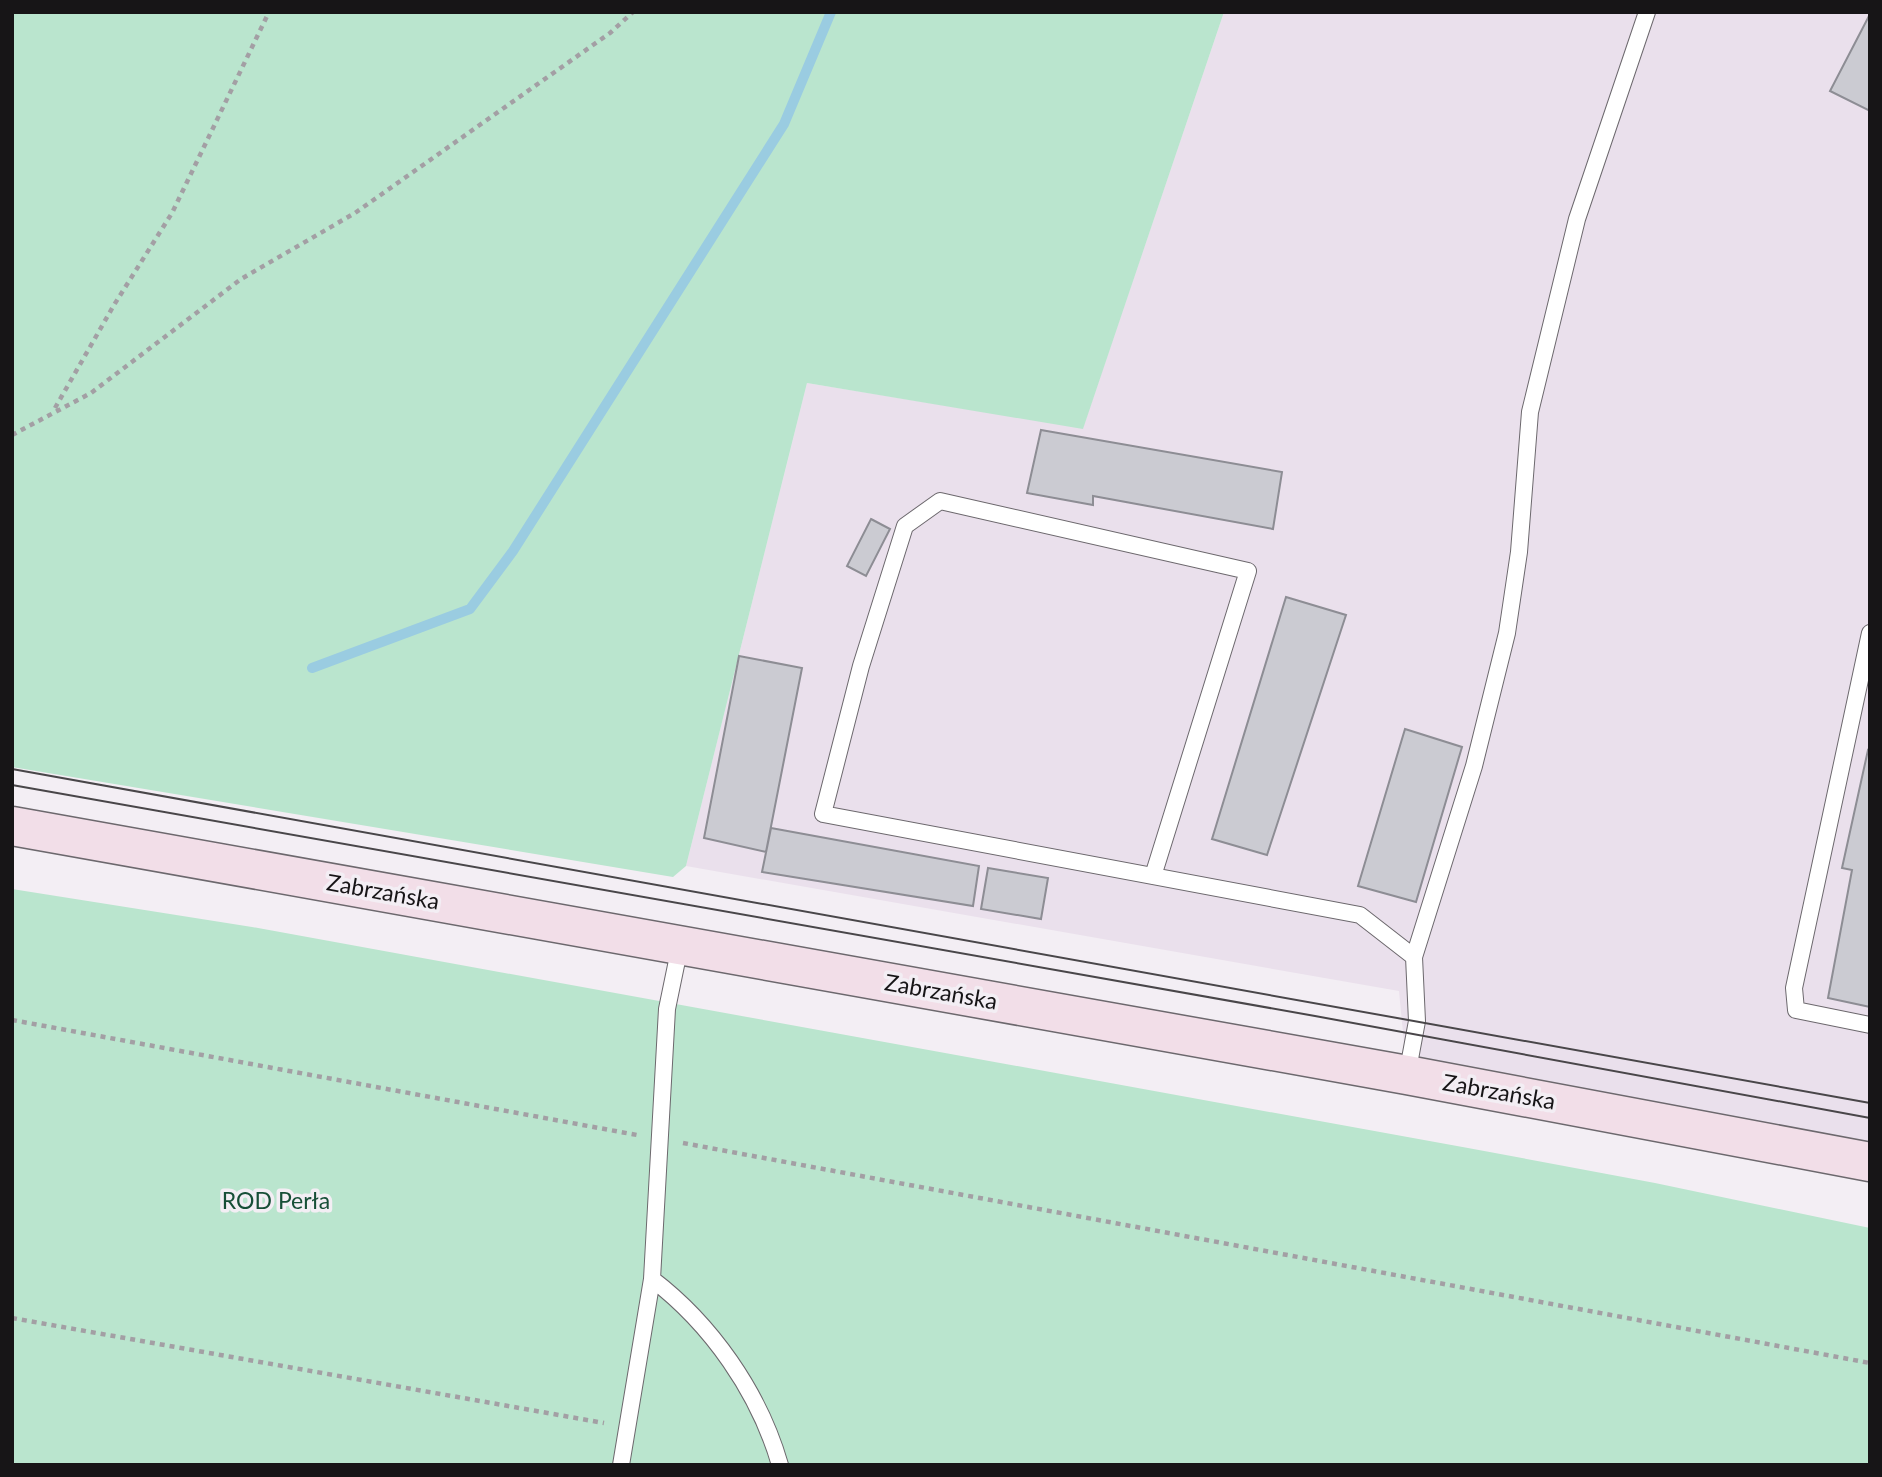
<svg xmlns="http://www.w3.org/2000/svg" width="1882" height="1477" font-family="Lato,sans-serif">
<rect width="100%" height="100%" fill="#f3eef4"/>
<path fill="#eae0ec" d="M1224 12H1870V1162L1407 1075 1399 991 686 866 807 383 1083 428Z"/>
<path fill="#bae5ce" d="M12 12H1224L1083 429 807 383 686 866 673 877 12 767Z
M12 889 252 927 1468 1148 1655 1183 1870 1228V1465H12Z"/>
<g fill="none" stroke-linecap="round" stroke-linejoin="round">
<path stroke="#9acce1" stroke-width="10" d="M312 668 470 609 513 551 784 124 831 12"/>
</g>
<path fill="#cbcbd2" stroke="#8d8d94" stroke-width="2" d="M1870 14V111L1830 91Z
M1041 430 1282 472 1273 529 1093 496V505L1027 493Z
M871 519 890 529 866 576 847 566Z
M1286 597 1346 615 1267 855 1212 839Z
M739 656 802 668 766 852 704 838Z
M1405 729 1462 747 1416 902 1358 886Z
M1868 750 1870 751V1007L1828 998 1852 870 1842 868Z
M771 828 979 866 973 906 762 872Z
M988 868 1048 878 1041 919 981 909Z"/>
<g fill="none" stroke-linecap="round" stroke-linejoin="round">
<defs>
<path id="lane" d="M1870 633 1794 988 1796 1010 1870 1025
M1153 876 1248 571 940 501 905 526 861 666 823 814 1360 915 1414 957 1417 1021 1407 1075
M1414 957 1474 766 1507 633 1519 552 1530 412 1577 219 1647 12
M652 1279C711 1324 759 1392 780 1465
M621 1465 652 1279 667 1009 680 946"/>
<path id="secondary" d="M12 826 1407 1075 1870 1162"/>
</defs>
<use href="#lane" stroke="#6c686d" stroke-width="18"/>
<use href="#secondary" stroke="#6c686d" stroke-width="41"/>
<path stroke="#a39fa4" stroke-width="4.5" stroke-dasharray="5 5" stroke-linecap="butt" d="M55 408 114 305 172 213 269 12
M12 435 91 393 241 279 355 213 610 33 633 12
M12 1020 637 1135
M683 1143 1870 1363
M12 1318 604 1423"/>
<use href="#lane" stroke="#fff" stroke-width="16"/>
<use href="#secondary" stroke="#f2dee8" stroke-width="38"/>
<path stroke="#494649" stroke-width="2" d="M12 769 1870 1103
M12 785 1315 1016 1870 1118"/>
</g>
<g text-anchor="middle" stroke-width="7" stroke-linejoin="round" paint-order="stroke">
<g font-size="23" fill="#171517" stroke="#f3eef4">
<text transform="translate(383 892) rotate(10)" y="8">Zabrzańska</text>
<text transform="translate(941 992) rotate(10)" y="8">Zabrzańska</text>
<text transform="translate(1499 1092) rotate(10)" y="8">Zabrzańska</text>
</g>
<g font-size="23" fill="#174f37" stroke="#f3eef4">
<text x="276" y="1209">ROD Perła</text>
</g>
</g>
<rect width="1882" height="1477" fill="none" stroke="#171517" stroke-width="28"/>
</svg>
